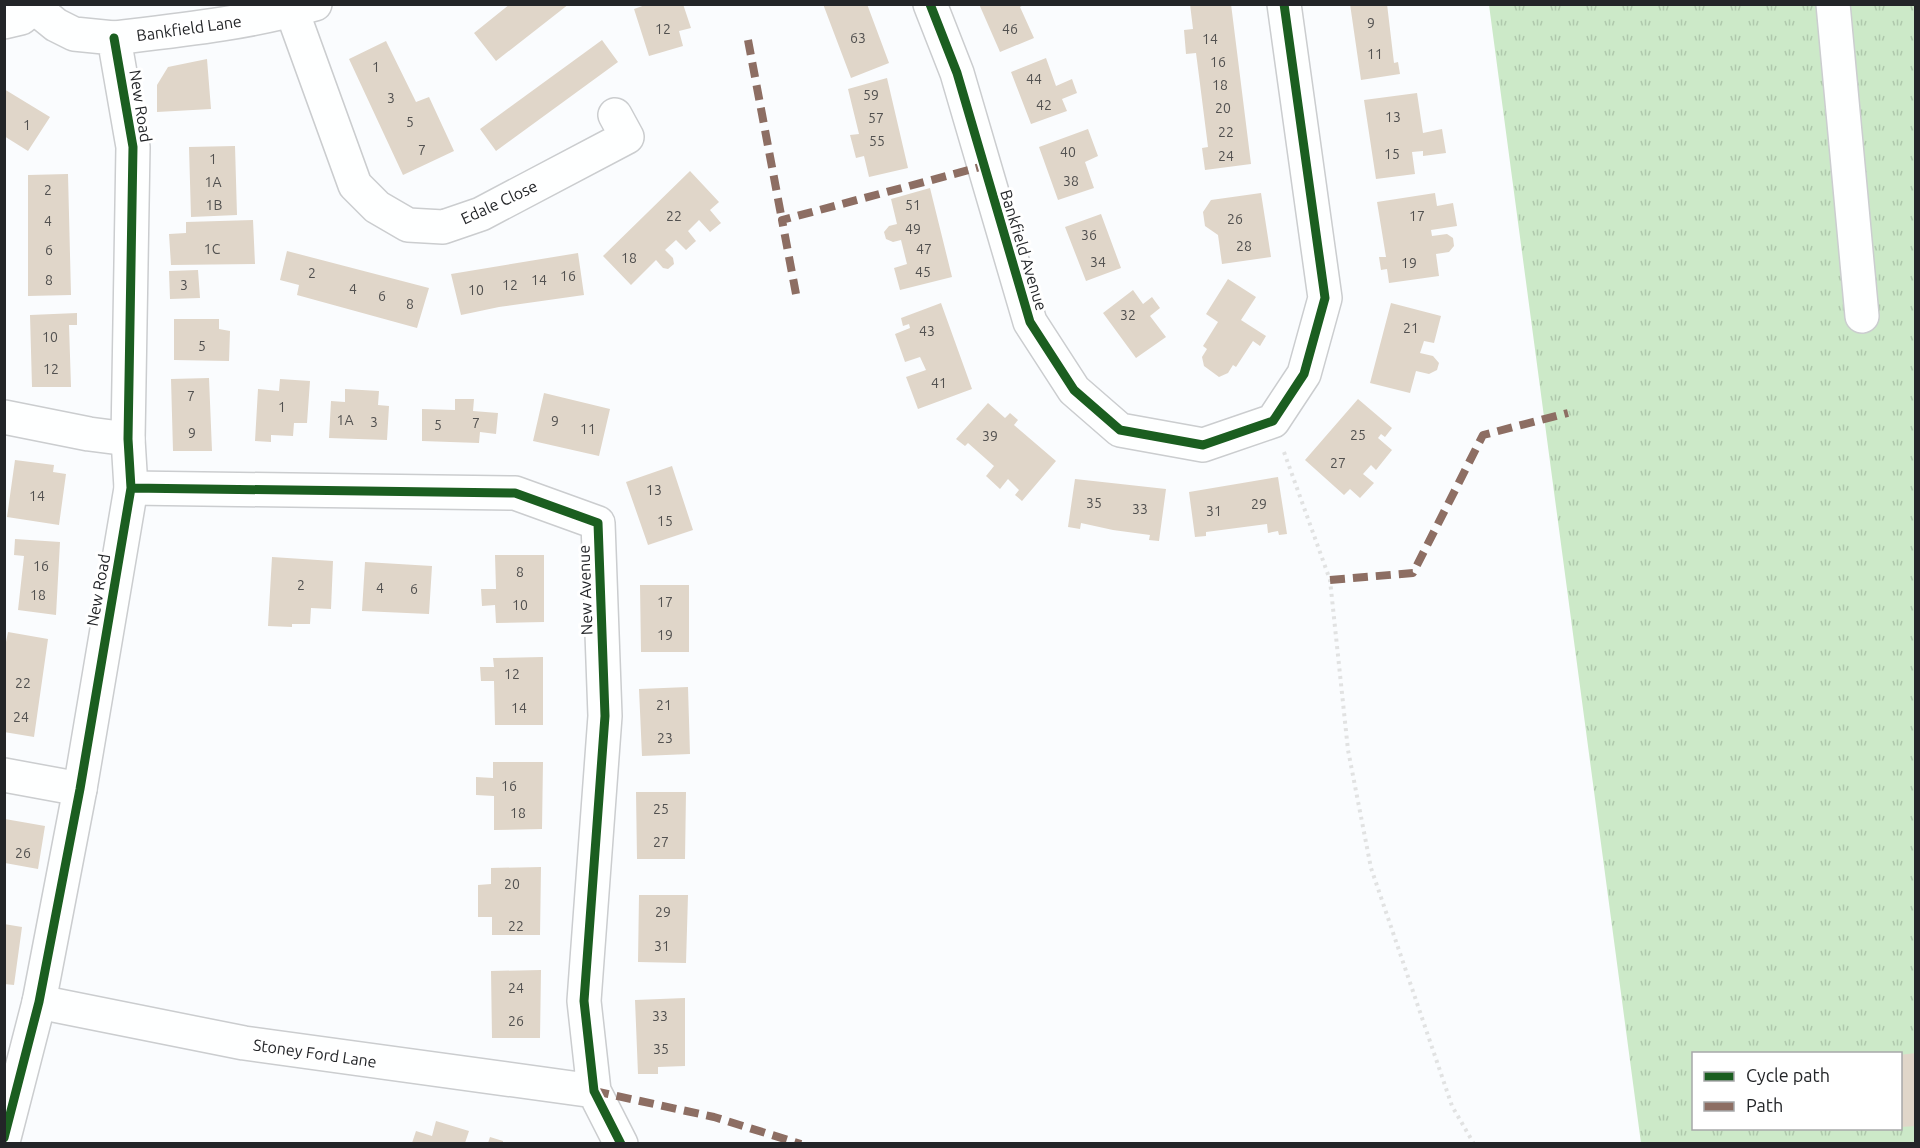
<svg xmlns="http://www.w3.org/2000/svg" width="1920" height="1148" font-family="Ubuntu,sans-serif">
<defs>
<pattern id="park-tufts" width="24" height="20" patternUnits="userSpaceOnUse" patternTransform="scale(1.5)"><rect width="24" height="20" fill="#cce9c8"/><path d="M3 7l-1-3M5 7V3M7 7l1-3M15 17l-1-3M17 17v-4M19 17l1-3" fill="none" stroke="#afc8ac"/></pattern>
</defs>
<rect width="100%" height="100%" fill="#fafcfe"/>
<path fill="url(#park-tufts)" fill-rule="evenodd" d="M1489 5H1915V1143H1641ZM1694 1054H1900V1128H1694Z"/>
<path fill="#e0d6c9" d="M510 4H569L496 61 474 33Z
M648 4H683L691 28 679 31 683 46 649 56 634 9Z
M823 4H867L889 63 851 78Z
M979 4H1025L1020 7 1034 38 1000 52Z
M1190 4H1231L1251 164 1205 170 1202 148 1208 147 1199 76 1196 53 1186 54 1184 30 1193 29Z
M1350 4H1387L1394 63 1398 62 1400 74 1361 80Z
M602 40 618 62 496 151 480 129Z
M386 41 416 102 429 97 454 151 403 175 349 59Z
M1046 58 1056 86 1072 79 1077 93 1062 99 1067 111 1031 124 1011 72Z
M207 59 211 109 157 112V85L168 67Z
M887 78 908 168 869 177 864 156 856 158 850 135 859 134 848 89Z
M4 89 50 117 28 151 4 136Z
M1417 93 1423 133 1442 129 1446 153 1423 156V151L1412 152 1415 174 1376 179 1364 100Z
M1088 129 1098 156 1085 162 1094 188 1058 200 1039 147Z
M235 146 237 215 191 217 189 147Z
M690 171 719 202 710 210 721 223 710 232 699 220 688 231 696 241 686 250 676 240 665 250 673 258 674 264 668 269 663 268 656 260 631 285 603 256Z
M68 174 71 295 28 296V175Z
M930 188 952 277 900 290 894 268 907 264 901 240 893 242 886 239 884 232 889 226 897 224 891 199Z
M1261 193 1271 257 1222 264 1218 235 1205 226 1203 212 1211 200Z
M1435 193 1437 206 1453 203 1457 226 1431 230 1432 236 1447 234 1453 238 1454 246 1449 252 1436 254 1439 276 1389 283 1387 269 1381 270 1379 257H1386L1377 202Z
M1101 214 1121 268 1086 281 1065 227Z
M253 220 255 264 171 265 169 234 186 233V222Z
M287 251 429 288 417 328 297 295 299 285 280 280Z
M578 253 584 295 499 307 461 315 451 274Z
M198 270 200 298 170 299 169 271Z
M1228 279 1256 297 1241 320 1266 336 1260 346 1253 341 1236 367 1233 365 1228 373 1219 377 1204 366 1202 357 1207 349 1203 346 1218 322 1206 314Z
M1133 290 1143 304 1152 297 1160 308 1150 316 1166 337 1136 358 1103 313Z
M941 303 972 389 918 409 906 377 926 370 920 357 905 362 895 334 910 328 909 324 903 326 901 318Z
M1391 303 1441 316 1434 343 1424 341 1420 353 1433 356 1439 363 1437 370 1429 374 1416 371 1410 393 1370 383Z
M77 313V325H69L71 387H32L30 315Z
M174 319H219V329L230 331 229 361 174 360Z
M209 378 212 451H173L171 379Z
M280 379 310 381 307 423H294L293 436 271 435V442L255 441 258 389 279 391Z
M345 389 379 391 378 405 389 406 387 440 329 438 331 401 345 402Z
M544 393 610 409 599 456 533 441Z
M455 399H474L473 411 498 413 496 434 480 432 479 443 422 441V409L455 410Z
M1358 399 1392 428 1385 437 1381 434 1378 438 1392 450 1376 470 1371 465 1363 474 1374 483 1360 498 1350 489 1344 495 1305 460Z
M988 403 1005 418 1010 413 1018 420 1014 425 1056 461 1022 501 1015 495 1019 490 1008 479 1000 489 986 476 994 466 968 443 965 446 956 439Z
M15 460 54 465 53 472 66 474 59 525 7 517Z
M672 466 693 530 648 545 626 482Z
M1278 477 1287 534 1279 535 1278 531 1268 533 1267 524 1206 532V536L1195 537 1189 492Z
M1075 479 1166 489 1159 541 1149 540 1150 535 1113 530 1081 523 1080 529 1068 527Z
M15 539 60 542 56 615 18 610 24 556 14 555Z
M495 555H544V622L496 623 495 605 482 606 481 589H496Z
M272 557 333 561 331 609 311 608 310 624H292V627L268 626Z
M365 562 432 566 429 614 362 611Z
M640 585H689V652H641Z
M8 632 48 639 34 737 4 732V652Z
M543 657V725H495L494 681H481L480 667H494L493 658Z
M688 687 690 754 642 756 639 689Z
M493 762H543L542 829 494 830V796L476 795V777L493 778Z
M636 792H686L685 859H637Z
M5 819 45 826 38 869 5 863Z
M541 867 540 935H492V917H478V885L491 884V868Z
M639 895H688L686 963 638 962Z
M4 924 22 927 14 985 4 984Z
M541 970 540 1038H492L491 971Z
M685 998V1066L658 1067V1074H638L635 1000Z
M1916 1053V1126L1900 1127V1055Z
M436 1121 469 1131 465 1143H412L416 1131 432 1136Z
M490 1137 503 1141V1143H488Z"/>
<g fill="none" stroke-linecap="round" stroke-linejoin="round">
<defs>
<path id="minor" d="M930 4 957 73 1030 322 1074 390 1120 430 1203 445 1273 421 1304 374 1325 298 1284 4
M1833 4 1862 316
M292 11 355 185 377 207 408 225 443 227 481 214 627 137 615 115
M114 38C182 30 249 23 315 4
M4 417 89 434 128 439
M131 488 515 493 598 523 605 716 584 1001 594 1091 621 1144
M4 775 80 789
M39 1002 244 1043 594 1091"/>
<path id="tertiary" d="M4 22 21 18 38 4
M4 1138 39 1002 80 789 131 488 128 439 133 147 114 38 74 34 56 25 35 8"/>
</defs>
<use href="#minor" stroke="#cbcdcf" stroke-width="36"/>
<use href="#tertiary" stroke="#cbcdcf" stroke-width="36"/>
<path stroke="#e1e2e2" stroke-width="4" stroke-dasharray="3 4.5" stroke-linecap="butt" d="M1284 452 1330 580 1348 750 1371 868 1452 1106 1474 1144"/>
<use href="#minor" stroke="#feffff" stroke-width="33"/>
<use href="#tertiary" stroke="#feffff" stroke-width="33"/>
<path stroke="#8d6e63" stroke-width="8" stroke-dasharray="15 8" stroke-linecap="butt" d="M748 40 782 220
M796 294 782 220 984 166
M1330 580 1413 573 1483 435 1568 413
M594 1091 714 1117 801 1144"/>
<defs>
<path id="cycleway" d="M930 4 957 73 1030 322 1074 390 1120 430 1203 445 1273 421 1304 374 1325 298 1284 4
M131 488 515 493 598 523 605 716 584 1001 594 1091 621 1144
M4 1138 39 1002 80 789 131 488 128 439 133 147 114 38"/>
</defs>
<use href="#cycleway" stroke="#fff" stroke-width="13"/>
<use href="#cycleway" stroke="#1b5e20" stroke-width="9"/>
</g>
<g text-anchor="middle" stroke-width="6" stroke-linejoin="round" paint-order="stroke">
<g font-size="14" fill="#525150">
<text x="1371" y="28">9</text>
<text x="663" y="34">12</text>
<text x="1010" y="34">46</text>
<text x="858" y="43">63</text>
<text x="1210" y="44">14</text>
<text x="1375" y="59">11</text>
<text x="1218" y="67">16</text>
<text x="376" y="72">1</text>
<text x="1034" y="84">44</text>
<text x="1220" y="90">18</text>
<text x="871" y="100">59</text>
<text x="391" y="103">3</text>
<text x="1044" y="110">42</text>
<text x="1223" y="113">20</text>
<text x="1393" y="122">13</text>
<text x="876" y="123">57</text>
<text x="410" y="127">5</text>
<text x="27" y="130">1</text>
<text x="1226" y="137">22</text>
<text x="877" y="146">55</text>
<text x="422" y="155">7</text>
<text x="1068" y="157">40</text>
<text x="1392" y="159">15</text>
<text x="1226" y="161">24</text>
<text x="213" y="164">1</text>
<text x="1071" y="186">38</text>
<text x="213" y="187">1A</text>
<text x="48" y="195">2</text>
<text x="214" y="210">1B</text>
<text x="913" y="210">51</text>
<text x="674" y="221">22</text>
<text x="1417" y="221">17</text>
<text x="1235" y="224">26</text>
<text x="48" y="226">4</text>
<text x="913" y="234">49</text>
<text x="1089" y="240">36</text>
<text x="1244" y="251">28</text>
<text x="212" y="254">1C</text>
<text x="924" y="254">47</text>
<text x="49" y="255">6</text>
<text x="629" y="263">18</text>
<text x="1098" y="267">34</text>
<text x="1409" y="268">19</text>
<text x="923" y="277">45</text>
<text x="312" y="278">2</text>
<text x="568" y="281">16</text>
<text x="49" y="285">8</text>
<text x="539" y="285">14</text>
<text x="184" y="290">3</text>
<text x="510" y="290">12</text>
<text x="353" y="294">4</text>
<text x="476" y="295">10</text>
<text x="382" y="301">6</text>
<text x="410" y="309">8</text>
<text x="1128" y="320">32</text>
<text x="1411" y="333">21</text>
<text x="927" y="336">43</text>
<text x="50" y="342">10</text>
<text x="202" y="351">5</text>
<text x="51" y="374">12</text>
<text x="939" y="388">41</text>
<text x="191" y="401">7</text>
<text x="282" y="412">1</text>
<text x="345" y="425">1A</text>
<text x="555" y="426">9</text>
<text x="374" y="427">3</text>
<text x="476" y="428">7</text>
<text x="438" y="430">5</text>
<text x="588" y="434">11</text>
<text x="192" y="438">9</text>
<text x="1358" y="440">25</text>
<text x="990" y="441">39</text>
<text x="1338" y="468">27</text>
<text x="654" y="495">13</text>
<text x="37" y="501">14</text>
<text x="1094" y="508">35</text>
<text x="1259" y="509">29</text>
<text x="1140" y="514">33</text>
<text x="1214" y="516">31</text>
<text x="665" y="526">15</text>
<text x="41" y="571">16</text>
<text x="520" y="577">8</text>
<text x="301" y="590">2</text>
<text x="380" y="593">4</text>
<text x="414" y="594">6</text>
<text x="38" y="600">18</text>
<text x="665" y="607">17</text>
<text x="520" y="610">10</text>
<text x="665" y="640">19</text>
<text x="512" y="679">12</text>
<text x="23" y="688">22</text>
<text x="664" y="710">21</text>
<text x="519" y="713">14</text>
<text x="21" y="722">24</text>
<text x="665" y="743">23</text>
<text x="509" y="791">16</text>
<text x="661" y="814">25</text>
<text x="518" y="818">18</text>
<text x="661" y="847">27</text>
<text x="23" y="858">26</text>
<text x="512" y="889">20</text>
<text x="663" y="917">29</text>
<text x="516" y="931">22</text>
<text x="662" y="951">31</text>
<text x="516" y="993">24</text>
<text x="660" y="1021">33</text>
<text x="516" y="1026">26</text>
<text x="661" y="1054">35</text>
</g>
<g font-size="16" fill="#232528" stroke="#fff">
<text transform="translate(189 28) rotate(-8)" y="6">Bankfield Lane</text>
<text transform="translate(141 106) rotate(81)" y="6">New Road</text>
<text transform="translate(499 202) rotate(-25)" y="6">Edale Close</text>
<text transform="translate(1024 250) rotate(73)" y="6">Bankfield Avenue</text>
<text transform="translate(98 590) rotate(-80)" y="6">New Road</text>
<text transform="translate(585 590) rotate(-92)" y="6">New Avenue</text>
<text transform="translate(315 1053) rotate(8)" y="6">Stoney Ford Lane</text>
</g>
</g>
<rect width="1920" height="1148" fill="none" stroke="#232528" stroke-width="12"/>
<rect x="1692" y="1052" width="210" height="78" fill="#ffffff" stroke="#a7a8a9" stroke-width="1.5"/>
<rect x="1704" y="1072" width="30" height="9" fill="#1b5e20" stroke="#a7a8a9" stroke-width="1.5"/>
<text x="1746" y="1082" font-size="18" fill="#232528">Cycle path</text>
<rect x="1704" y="1102" width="30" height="9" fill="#8d6e63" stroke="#a7a8a9" stroke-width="1.5"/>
<text x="1746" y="1112" font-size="18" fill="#232528">Path</text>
</svg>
